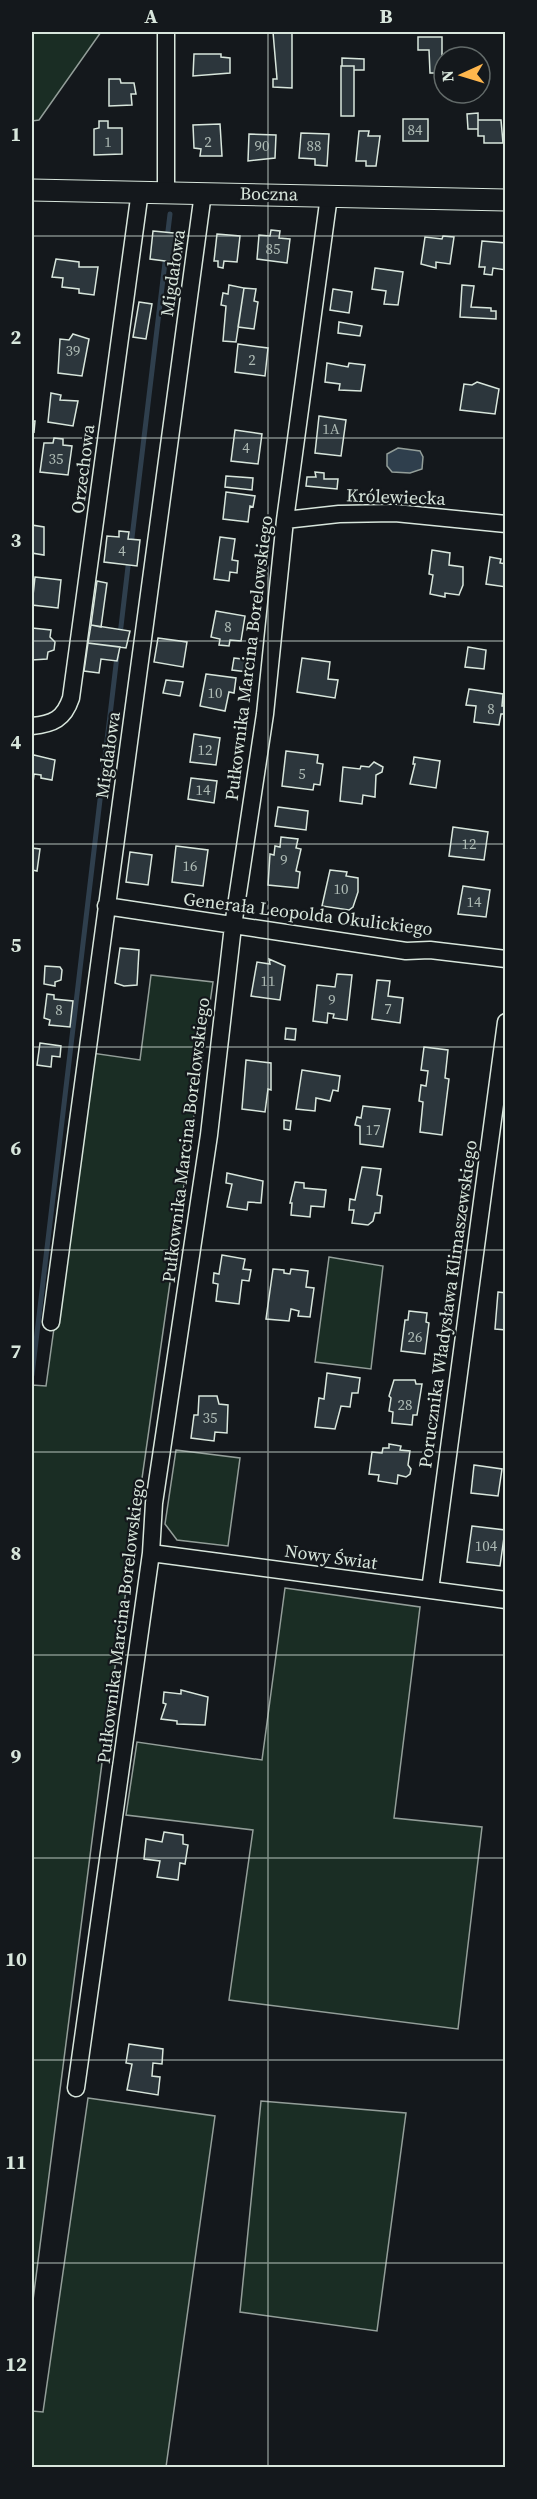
<svg xmlns="http://www.w3.org/2000/svg" width="537" height="2499" font-family="'Source Serif 4',serif">
<rect width="100%" height="100%" fill="#14181c"/>
<path fill="#1a2d24" stroke="#939e99" stroke-width="1.5" d="M32 32H101L39 120 32 121Z
M151 975 213 982 108 1716 32 2308V1385L46 1386 92 1053 140 1060Z
M329 1257 383 1266 371 1369 315 1362Z
M176 1450 240 1458 228 1546 177 1540 165 1524Z
M285 1588 420 1607 394 1818 482 1827 458 2029 229 2000 253 1830 126 1815 137 1742 262 1760Z
M88 2098 215 2116 166 2467H32V2411L43 2412Z
M261 2101 406 2113 377 2331 240 2312Z"/>
<path fill="#2f3f4d" stroke="#939e99" stroke-width="1.5" d="M398 448 420 451 423 457 422 469 410 473 392 472 387 466V454Z"/>
<g fill="none" stroke-linecap="round" stroke-linejoin="round">
<path stroke="#2f3f4d" stroke-width="5" d="M167 239 170 214
M131 546 166 254
M120 635 129 558
M32 1375 117 656"/>
</g>
<path fill="#2c363c" stroke="#d8e6dc" stroke-width="1.5" d="M273 32H292V88L273 87V79H277Z
M418 37H442V73H430L429 50H418Z
M194 54H221V57L230 58V73L193 76Z
M342 58 364 59V70H354V66H342Z
M341 66H354V116H341Z
M109 79H120L121 83H134L136 94H131L132 105 109 106Z
M478 113V129H468L467 114Z
M403 119H428V141H403Z
M478 120H501L503 143H484V136H478Z
M99 121H108V128H122V154L94 155V129L99 128Z
M220 124 222 156H200L201 149 194 148 193 125Z
M359 131H369L368 136H380L376 166H366V161H356Z
M301 133 329 134 327 166 315 165V159L299 158Z
M249 134 276 135 275 158 248 161Z
M271 230 280 231 279 238 290 239 287 263 257 259 259 235 270 236Z
M153 231 184 234 180 263 150 259Z
M217 234 240 236 237 262 224 261 223 268 218 267V261H214Z
M443 236 454 237 450 264 436 262V268L421 264 425 237 442 239Z
M482 241 506 243V270L493 268 492 275 484 274 485 267H479Z
M56 259 79 262V267H98L94 295 79 293V289L62 287 63 278 52 277Z
M375 268 403 272 398 305 384 304 386 291 372 289Z
M229 285 244 288 236 342 223 341 226 306 221 305 223 293 228 294Z
M462 285 474 286 471 307 491 308V311H496V319L460 317Z
M244 288 256 289 254 301 258 302 254 329 238 327Z
M333 289 352 292 349 313 330 310Z
M139 302 152 304 146 339 133 337Z
M339 322 362 326 360 336 338 333Z
M73 334 89 339 82 376 58 373 60 339 69 340Z
M238 344 268 348 265 376 235 372Z
M327 363 348 367 349 363 365 365 361 391 339 390 340 384 325 382Z
M477 382 499 389 495 414 460 410 464 384 472 385Z
M51 393 61 395 60 400 78 401 73 426 48 422Z
M319 416 346 420 341 456 315 453Z
M32 421H35L34 432 32 431Z
M235 430 262 434 258 464 231 461Z
M54 438 63 439V445L72 446 68 475 40 472 44 443H53Z
M315 472 324 473V479H338L337 489 306 486 307 477H316Z
M226 476 253 478 252 490 225 487Z
M226 492 255 496 253 507 250 506 248 522 223 519Z
M32 519V525L44 527V555L32 553Z
M119 531 129 532 128 539 140 540 137 566 104 562 107 536 119 537Z
M220 537 235 539 232 560 238 561 237 573 230 572 229 581 214 579Z
M432 550 450 553 449 565 463 567V585L459 595 445 593V597L430 594 433 575 429 574Z
M490 557 501 559 500 563 506 564V587L486 584Z
M35 577 61 580 58 608 32 605Z
M97 581 107 583 101 627 91 625Z
M216 611 245 616 241 641 230 640 229 646 219 645 220 639 211 637Z
M91 625 130 631 126 648 88 643Z
M32 628 51 630 50 637 55 642 54 650 48 652 47 659 32 660Z
M158 638 187 642 183 667 154 662Z
M88 643 120 647 117 661 101 659 99 673 84 671Z
M468 647 486 650 484 669 465 667Z
M234 658 250 660 248 672 232 670Z
M302 658 330 662 328 679 338 680 335 698 297 692Z
M206 674 236 678 234 693 229 692 225 711 200 706Z
M166 680 183 682 180 696 163 693Z
M469 689 503 694 502 706H506L505 714H501L499 725 474 722 476 706 466 705Z
M194 734 220 738 216 765 190 762Z
M286 751 318 755 317 763 323 764 320 785 314 784 313 790 282 786Z
M34 755 55 760 52 780 41 778V775L34 774 32 792V757Z
M414 757 440 761 436 788 410 784 415 764H413Z
M374 762 383 767 382 772 376 775 375 797 363 795 362 804 340 801 343 767 360 769 361 766 369 767Z
M191 778 217 781 214 803 188 799Z
M278 807 308 811 306 830 275 826Z
M453 827 488 832 484 860 449 856Z
M281 837 298 839 296 848 301 849 296 871 300 872 298 888 268 885 270 854 274 855 275 846 280 847Z
M176 846 208 850 203 886 172 882Z
M32 848 40 849 37 871 32 870Z
M130 852 152 855 148 885 126 882Z
M330 870 347 872 346 876 358 878V892L353 907 349 910 322 906Z
M463 886 490 890 486 917 458 914Z
M120 948 139 950 137 985 124 986 115 983Z
M269 959 285 966 280 1000 251 996 257 962 270 964Z
M45 966 60 967 62 970 61 980 55 982V986L44 984Z
M337 974 352 975 347 1020 333 1018 334 1014 328 1013 327 1023 313 1021 317 985 335 987Z
M377 980 390 981 388 996 403 998 400 1023 372 1019Z
M47 994 54 995V999L73 1001 70 1027 49 1025 50 1020 44 1018Z
M286 1028 296 1029 295 1040 285 1039Z
M40 1043 61 1046 60 1057 52 1056 51 1067 37 1065Z
M424 1047 448 1050 445 1078 449 1079 442 1135 420 1132 423 1102 419 1101 421 1085 426 1086 428 1071 421 1070Z
M246 1060 271 1063V1090L268 1089 265 1112 242 1109Z
M302 1070 340 1076 338 1091 333 1090 330 1101 316 1098 315 1111 296 1109Z
M363 1106 390 1109 383 1147 360 1144V1126L355 1125 357 1117 361 1118Z
M284 1120 291 1121 290 1130 284 1129Z
M362 1167 381 1169 377 1195 382 1196 380 1213H375L373 1221 368 1225 352 1223 354 1210H349L350 1199 355 1200Z
M227 1173 263 1181 261 1203 248 1202 247 1210 227 1207 232 1184 226 1183Z
M295 1182 304 1183V1188L326 1190 324 1207 311 1206 310 1217 291 1215 292 1203H290Z
M222 1255 245 1259 243 1269 251 1270 249 1281 242 1280 239 1304 216 1301 218 1284 213 1283 214 1273 219 1274Z
M273 1269 284 1270V1273L290 1274 291 1269 308 1271 306 1287 314 1288 310 1317 298 1316 299 1311 291 1309 289 1321 266 1319Z
M498 1292 506 1293V1330L495 1329Z
M409 1311 427 1313 426 1322 429 1323 425 1354 401 1351 405 1320H408Z
M327 1373 360 1378 358 1393H352L350 1407 341 1406 335 1429 315 1427 319 1398 324 1399Z
M394 1380H415L416 1384H422L417 1415H413L412 1425 392 1423 393 1412 389 1411 391 1398 389 1396Z
M199 1396H217L219 1404 228 1405 227 1433 215 1432 214 1441 191 1438 194 1415H198Z
M389 1444 401 1446 400 1450 410 1451 408 1465 411 1469 410 1474 406 1477 398 1475 397 1484 378 1481 379 1475 369 1474 372 1452 382 1453 383 1448H389Z
M474 1465 502 1469 498 1496 471 1493Z
M472 1526 505 1530 500 1566 467 1562Z
M181 1690 208 1697 205 1725 177 1724V1721L161 1719 166 1704 163 1703 164 1692 181 1694Z
M164 1832 183 1835V1844L188 1845 185 1864 180 1863 178 1880 157 1877 160 1861 144 1859 146 1839 162 1842Z
M129 2044 163 2049 162 2064 153 2063 152 2076 160 2077 158 2095 127 2090 132 2064 126 2063Z"/>
<g fill="none" stroke-linecap="round" stroke-linejoin="round">
<defs>
<path id="minor" d="M166 32V192
M285 520 339 514 395 513 506 524
M32 726C53 724 64 719 71 698L140 191
M106 906 406 951 430 950 506 959
M51 1322 203 193
M151 1553 506 1600
M430 1590 506 1022
M76 2088 151 1553 154 1503 209 1135 233 926 265 714 285 520 329 196"/>
<path id="tertiary" d="M32 190 506 200"/>
</defs>
<use href="#minor" stroke="#d8e6dc" stroke-width="19"/>
<use href="#tertiary" stroke="#d8e6dc" stroke-width="23"/>
<use href="#minor" stroke="#14181c" stroke-width="16"/>
<use href="#tertiary" stroke="#14181c" stroke-width="21"/>
</g>
<path fill="none" stroke="#d8e6dc" stroke-width="1.5" stroke-opacity="0.55" d="M268 32V2468M32 236H506M32 438H506M32 641H506M32 844H506M32 1047H506M32 1250H506M32 1452H506M32 1655H506M32 1858H506M32 2060H506M32 2263H506"/>
<g text-anchor="middle" stroke-width="4.5" stroke-linejoin="round" paint-order="stroke">
<g font-size="15" fill="#adbab4">
<text x="415" y="135">84</text>
<text x="108" y="147">1</text>
<text x="208" y="147">2</text>
<text x="262" y="151">90</text>
<text x="314" y="151">88</text>
<text x="273" y="254">85</text>
<text x="73" y="356">39</text>
<text x="252" y="365">2</text>
<text x="331" y="434">1A</text>
<text x="246" y="453">4</text>
<text x="56" y="464">35</text>
<text x="122" y="556">4</text>
<text x="228" y="632">8</text>
<text x="215" y="698">10</text>
<text x="491" y="714">8</text>
<text x="205" y="755">12</text>
<text x="302" y="779">5</text>
<text x="203" y="795">14</text>
<text x="469" y="849">12</text>
<text x="284" y="865">9</text>
<text x="190" y="871">16</text>
<text x="341" y="894">10</text>
<text x="474" y="907">14</text>
<text x="268" y="986">11</text>
<text x="332" y="1005">9</text>
<text x="388" y="1014">7</text>
<text x="59" y="1015">8</text>
<text x="373" y="1135">17</text>
<text x="415" y="1342">26</text>
<text x="405" y="1410">28</text>
<text x="210" y="1423">35</text>
<text x="486" y="1551">104</text>
</g>
<g font-size="18" fill="#d8e6dc" stroke="#14181c">
<text transform="translate(269 194) rotate(1)" y="6">Boczna</text>
<text transform="translate(173 273) rotate(-82)" y="6">Migdałowa</text>
<text transform="translate(83 469) rotate(-83)" y="6">Orzechowa</text>
<text transform="translate(396 497) rotate(2)" y="6">Królewiecka</text>
<text transform="translate(249 658) rotate(-83)" y="6">Pułkownika Marcina Borelowskiego</text>
<text transform="translate(108 755) rotate(-82)" y="6">Migdałowa</text>
<text transform="translate(308 914) rotate(7)" y="6">Generała Leopolda Okulickiego</text>
<text transform="translate(186 1140) rotate(-83)" y="6">Pułkownika Marcina Borelowskiego</text>
<text transform="translate(448 1304) rotate(-82)" y="6">Porucznika Władysława Klimaszewskiego</text>
<text transform="translate(331 1557) rotate(8)" y="6">Nowy Świat</text>
<text transform="translate(121 1621) rotate(-83)" y="6">Pułkownika Marcina Borelowskiego</text>
</g>
</g>
<rect width="537" height="2499" fill="none" stroke="#14181c" stroke-width="66"/>
<g transform="translate(462 75) rotate(266)"><circle r="28" fill="#14181c" stroke="#626a69" stroke-width="1.5"/>
<path d="M0-4.5L10 22L0 15L-10 22Z" fill="#ffb74d"/>
<text y="-9" font-size="16" font-weight="bold" text-anchor="middle" fill="#d8e6dc">N</text>
</g>
<rect x="33" y="33" width="471" height="2433" fill="none" stroke="#d8e6dc" stroke-width="2"/>
<g font-size="20" text-anchor="middle" font-weight="bold" fill="#d8e6dc">
<text x="151" y="23">A</text>
<text x="386" y="23">B</text>
<text x="16" y="141">1</text>
<text x="16" y="344">2</text>
<text x="16" y="547">3</text>
<text x="16" y="749">4</text>
<text x="16" y="952">5</text>
<text x="16" y="1155">6</text>
<text x="16" y="1358">7</text>
<text x="16" y="1560">8</text>
<text x="16" y="1763">9</text>
<text x="16" y="1966">10</text>
<text x="16" y="2169">11</text>
<text x="16" y="2371">12</text>
</g>
</svg>
